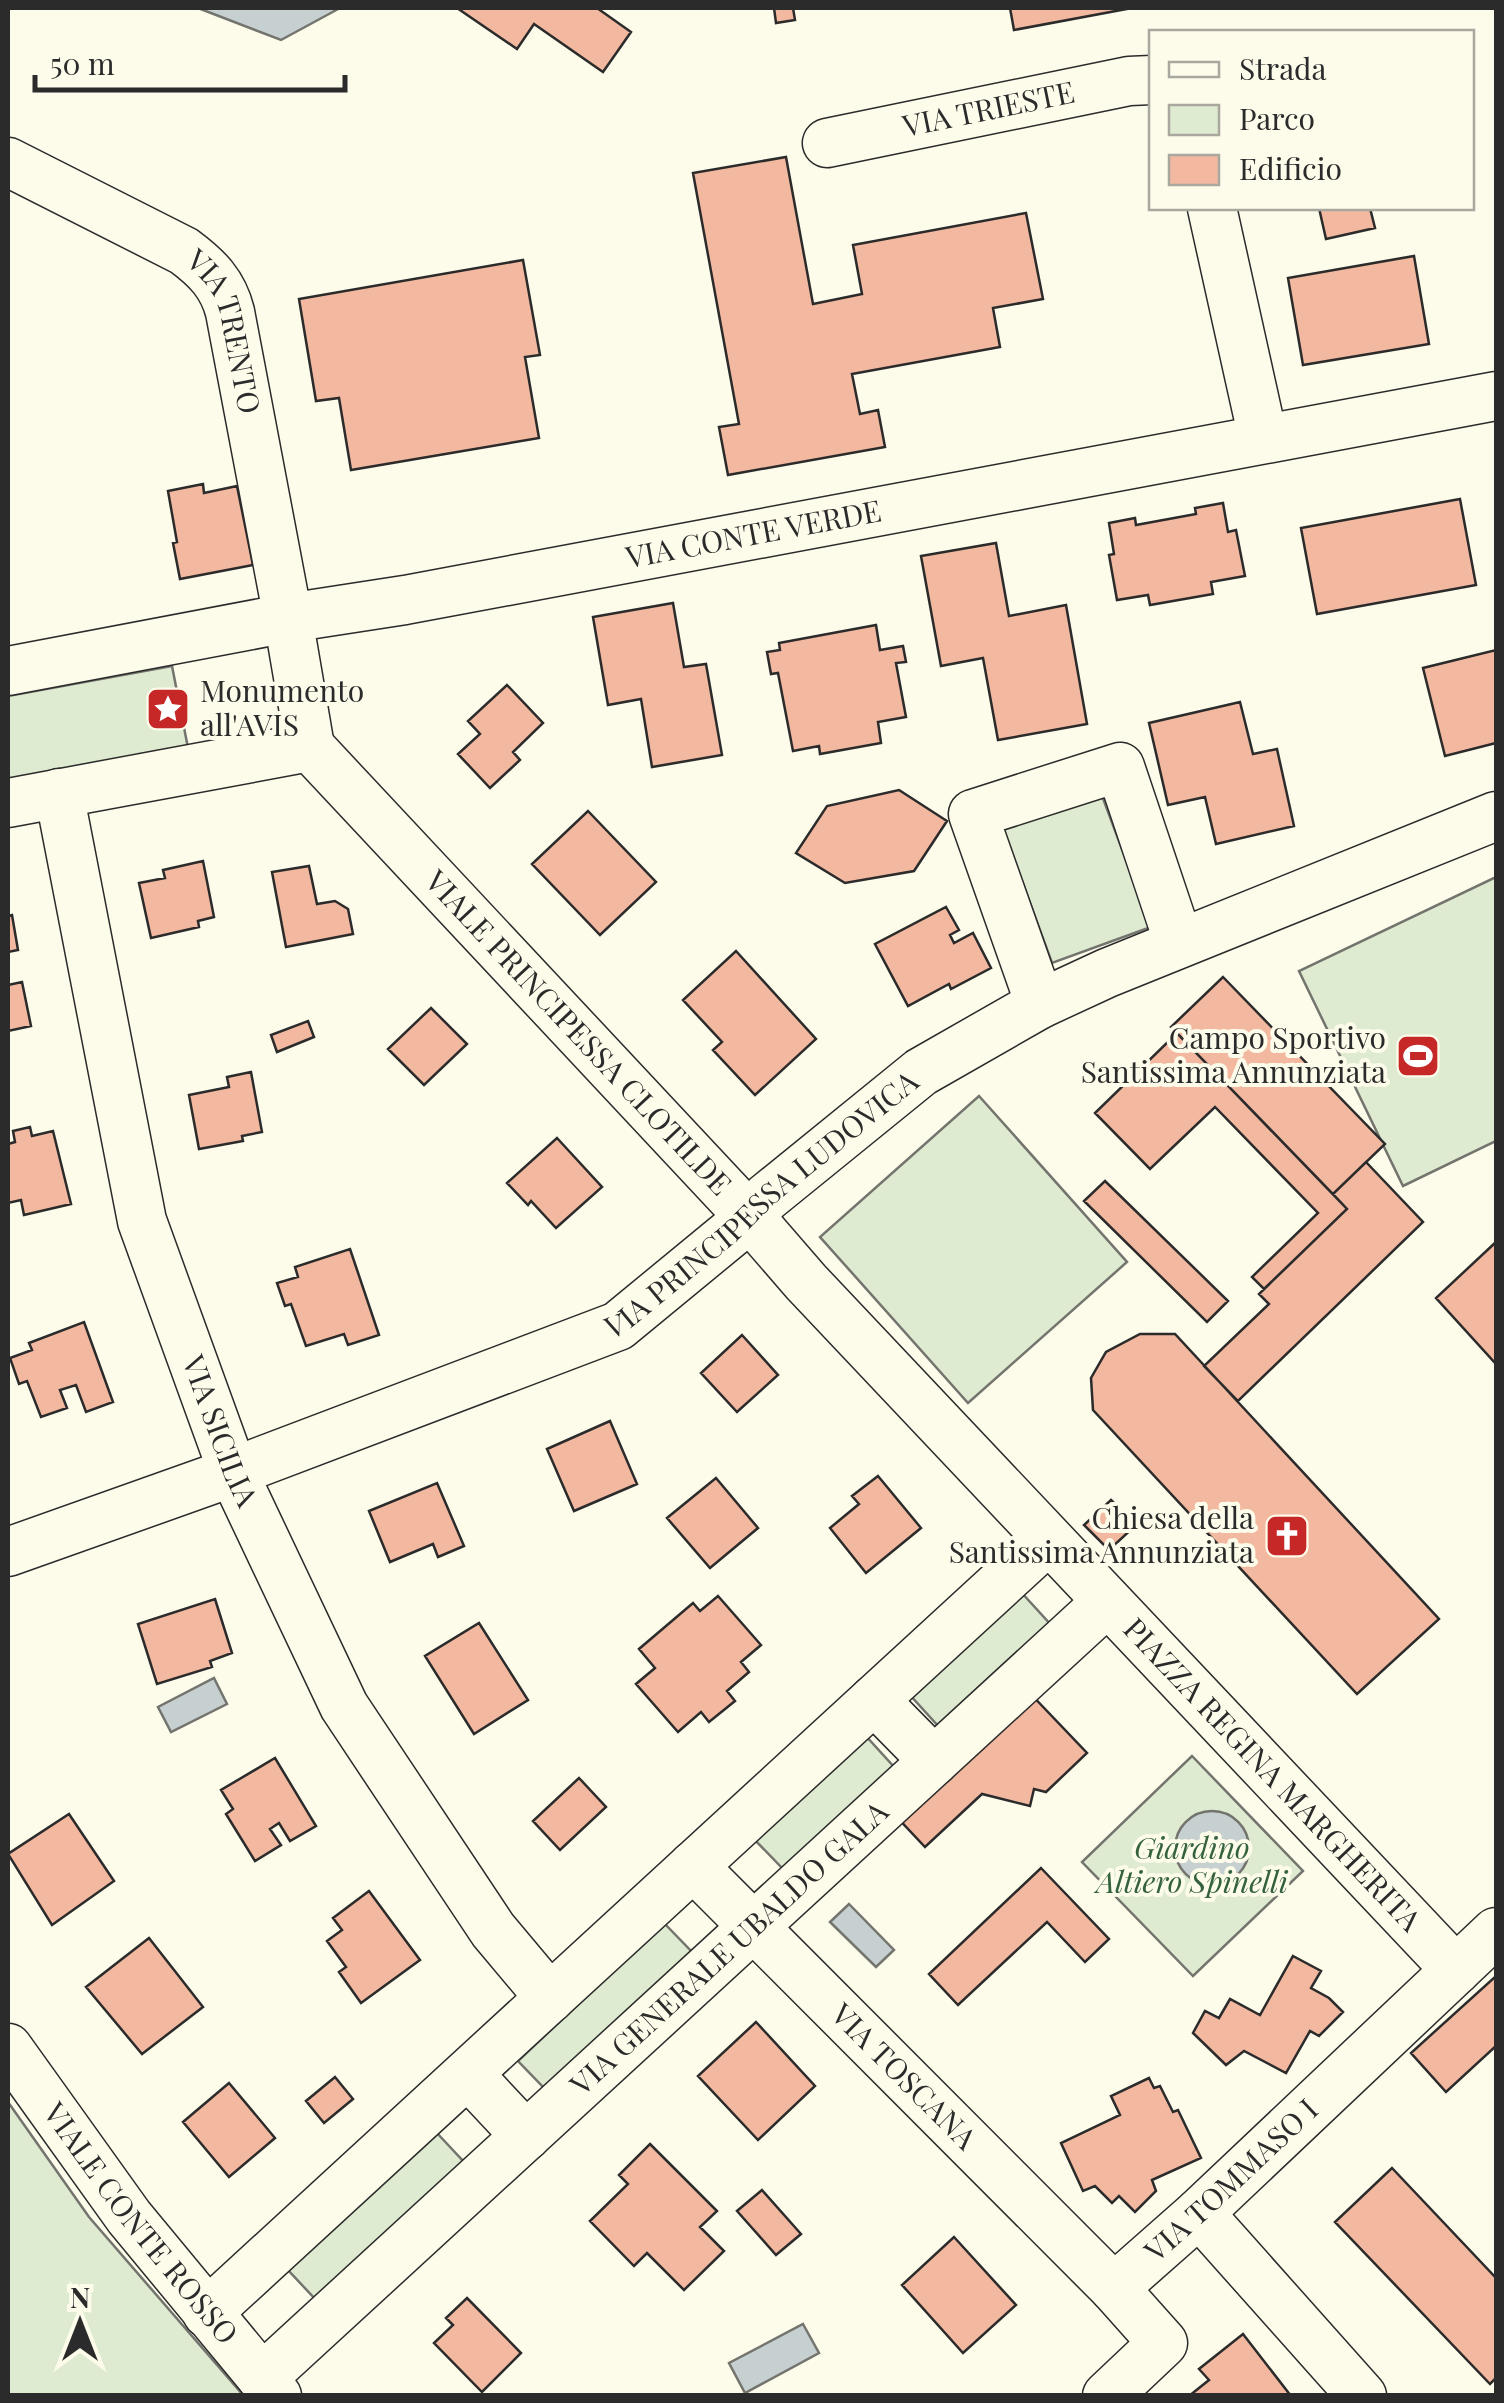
<svg xmlns="http://www.w3.org/2000/svg" width="1504" height="2403" font-family="'Playfair Display',serif">
<rect width="100%" height="100%" fill="#fdfbea"/>
<path fill="#deebd1" stroke="#74746e" stroke-width="2.5" d="M172 666 188 748 8 781V696Z
M1101 793 1151 927 1052 963 1003 829Z
M1496 877V1141L1403 1186 1299 971Z
M979 1096 1127 1262 968 1403 820 1237Z
M1021 1592 1051 1625 940 1728 910 1695Z
M865 1735 895 1768 785 1871 753 1838Z
M1192 1756 1303 1871 1193 1976 1082 1862Z
M664 1923 692 1952 546 2090 518 2061Z
M8 2102 89 2217 243 2395H8Z
M436 2132 464 2162 317 2301 288 2270Z"/>
<path fill="#c7d0d0" stroke="#74746e" stroke-width="2.5" d="M198 8H340L281 40Z
M214 1678 227 1704 171 1732 158 1707Z
M1175 1848a37 37 0 1 1 74 0a37 37 0 1 1-74 0Z
M849 1904 894 1950 876 1967 830 1922Z
M803 2324 819 2353 745 2393 729 2363Z"/>
<path fill="#f2b8a0" stroke="#2b2b2b" stroke-width="2.5" d="M457 8H597L631 32 603 72 534 24 517 49Z
M774 8H793L795 20 776 23Z
M1010 8H1132L1014 30Z
M786 157 813 304 862 294 853 245 1026 213 1043 299 993 308 1000 347 852 374 860 414 878 410 885 447 728 475 719 427 739 424 693 173Z
M1319 208H1370L1375 228 1326 239Z
M1414 256 1429 344 1303 365 1288 278Z
M523 260 540 355 525 357 539 438 351 470 339 398 316 401 299 299Z
M203 484 204 493 237 486 253 565 180 579 173 543 177 542 168 491Z
M1460 499 1476 585 1317 614 1301 528Z
M1223 503 1228 532 1236 530 1245 576 1211 582 1213 594 1150 605 1148 595 1117 600 1109 555 1114 554 1109 523 1135 518 1136 525 1196 514 1195 508Z
M996 543 1009 616 1066 605 1087 724 998 740 983 658 941 666 921 556Z
M673 603 684 667 706 664 722 755 652 767 641 699 608 705 593 617Z
M876 625 880 650 903 646 906 662 896 663 906 717 878 722 881 743 820 754 819 746 793 751 778 673 771 674 767 652 780 650 779 643Z
M1496 650V743L1445 756 1423 668Z
M507 685 543 723 513 752 520 760 490 788 458 754 480 734 468 721Z
M1240 702 1253 754 1277 749 1294 826 1216 844 1205 797 1168 805 1149 723Z
M899 790 947 821 914 871 845 883 796 853 827 806Z
M588 811 656 882 600 935 532 864Z
M203 861 214 917 198 921 199 927 151 938 139 883 165 878 163 870Z
M309 866 317 904 335 901 348 909 353 934 286 947 272 872Z
M946 907 959 930 950 935 954 943 973 933 991 968 951 989 949 984 908 1006 875 944Z
M12 915 18 950 8 952V916Z
M736 951 816 1039 755 1095 713 1050 722 1042 683 1000Z
M1223 977 1385 1144 1333 1194 1171 1027Z
M22 982 31 1026 8 1031V985Z
M431 1008 467 1044 424 1085 388 1049Z
M308 1021 314 1037 277 1052 271 1035Z
M1177 1033 1347 1209 1264 1289 1252 1277 1318 1213 1215 1107 1150 1169 1095 1113Z
M251 1072 262 1132 242 1136 243 1141 199 1149 189 1095 229 1087 227 1077Z
M30 1127 32 1136 53 1131 71 1204 24 1215 21 1200 8 1203V1144L15 1142 13 1131Z
M557 1138 602 1187 556 1228 531 1201 528 1205 507 1183Z
M1366 1162 1423 1222 1238 1401 1204 1366 1269 1304 1259 1294 1347 1209 1333 1194Z
M1105 1181 1228 1301 1207 1322 1084 1201Z
M1496 1242V1364L1436 1298Z
M350 1249 379 1335 348 1345 344 1334 306 1346 291 1304 285 1306 277 1283 298 1277 295 1267Z
M84 1322 113 1402 86 1412 76 1385 60 1390 67 1408 41 1417 27 1381 19 1384 10 1358 32 1350 29 1343Z
M1140 1334H1175L1439 1619 1357 1694 1093 1410 1091 1378 1106 1352Z
M742 1335 778 1375 737 1412 701 1373Z
M610 1421 637 1484 574 1511 547 1449Z
M878 1476 921 1528 866 1573 830 1528 859 1504 852 1496Z
M716 1478 758 1528 710 1568 667 1518Z
M437 1483 464 1546 438 1557 433 1544 390 1562 369 1511Z
M1111 1500 1136 1525 1109 1550 1084 1525Z
M718 1596 761 1645 741 1662 749 1672 727 1691 735 1701 709 1722 701 1712 678 1732 636 1684 655 1668 639 1649 693 1603 700 1611Z
M215 1599 232 1653 210 1661 212 1667 157 1684 138 1624Z
M479 1623 528 1700 474 1734 425 1656Z
M1026 1689 1087 1753 1046 1792 1034 1789 1030 1806 982 1794 925 1847 894 1814Z
M275 1758 316 1826 290 1841 279 1823 270 1829 281 1845 255 1861 226 1814 233 1809 221 1790Z
M579 1778 606 1807 560 1850 533 1821Z
M69 1814 114 1881 52 1925 8 1854Z
M1041 1868 1109 1939 1085 1962 1047 1922 958 2005 929 1974Z
M369 1891 420 1960 361 2003 339 1972 346 1967 327 1941 342 1930 333 1918Z
M149 1938 203 2007 142 2054 86 1987Z
M1293 1956 1321 1971 1311 1988 1329 1998 1343 2012 1319 2036 1310 2031 1286 2073 1244 2051 1226 2065 1193 2033 1205 2011 1219 2018 1230 1999 1260 2015Z
M1496 1976V2046L1446 2092 1411 2053Z
M756 2022 815 2086 758 2140 698 2076Z
M335 2077 353 2099 324 2123 306 2101Z
M1149 2078 1154 2088 1160 2086 1173 2112 1178 2110 1201 2158 1152 2180 1156 2191 1135 2212 1119 2196 1112 2203 1095 2186 1083 2191 1061 2143 1120 2115 1111 2096Z
M229 2083 275 2138 229 2177 183 2122Z
M650 2144 717 2211 700 2227 724 2251 684 2290 647 2253 634 2266 590 2221 628 2184 619 2175Z
M1392 2168 1496 2278V2378L1490 2384 1335 2222Z
M762 2190 801 2234 776 2255 737 2211Z
M954 2237 1016 2305 963 2353 902 2285Z
M467 2298 521 2353 482 2392 434 2343 453 2325 446 2318Z
M1243 2334 1291 2396H1189L1209 2380 1199 2369Z"/>
<g fill="none" stroke-linecap="round" stroke-linejoin="round">
<defs>
<g id="minor">
<path id="s1" d="M827 143 1129 81 1152 80"/>
<path id="s2" d="M8 162 184 251C207 268 223 284 230 312L288 618 310 747"/>
<path d="M1212 208 1263 438"/>
<path id="s3" d="M8 671 288 618 405 600 1496 396"/>
<path id="s4" d="M310 747 748 1215 806 1282 1456 1970"/>
<path id="s5" d="M59 793 142 1221 233 1472 344 1706 493 1930 550 1998"/>
<path d="M8 803 310 747"/>
<path d="M1040 1004 973 814 1120 767 1179 943"/>
<path id="s6" d="M8 1552 233 1472 618 1326 731 1233 767 1197 921 1072 1040 1004 1107 973 1496 816"/>
<path d="M874 1700 934 1761"/>
<path id="s7" d="M693 1866 1114 2288"/>
<path id="s8" d="M8 2048 129 2217 277 2396"/>
<path d="M468 2074 526 2136"/>
<path d="M1199 2213 1362 2396"/>
<path d="M207 2313 1048 1540"/>
<path id="s9" d="M262 2378 1107 1602"/>
<path id="s10" d="M1107 2396 1163 2343 1114 2288 1199 2213 1496 1932"/>
</g>
</defs>
<use href="#minor" stroke="#2b2b2b" stroke-width="51"/>
<use href="#minor" stroke="#fdfbea" stroke-width="48"/>
</g>
<defs>
<symbol id="sight-square" viewBox="-11 -11 22 22"><rect x="-9" y="-9" width="18" height="18" rx="4" fill="#c62828" stroke="#fdfbea"/><path d="M0-6L1.8-2.2L6-1.7L2.9 1.2L3.7 5.4L0 3.3L-3.7 5.4L-2.9 1.2L-6-1.7L-1.8-2.2Z" fill="#fff"/></symbol>
<symbol id="stadium-square" viewBox="-11 -11 22 22"><rect x="-9" y="-9" width="18" height="18" rx="4" fill="#c62828" stroke="#fdfbea"/><path d="M0-5a6.5 5 0 1 0 0 10a6.5 5 0 1 0 0-10ZM-3.5-1.8h7v3.6h-7Z" fill="#fff"/></symbol>
<symbol id="church-square" viewBox="-11 -11 22 22"><rect x="-9" y="-9" width="18" height="18" rx="4" fill="#c62828" stroke="#fdfbea"/><path d="M-1.2-6h2.4v3.5h3.3v2.4h-3.3V6h-2.4V-.1h-3.3v-2.4h3.3Z" fill="#fff"/></symbol>
</defs>
<g fill-rule="evenodd">
<use href="#sight-square" x="143" y="684" width="50" height="50"/>
<use href="#stadium-square" x="1393" y="1031" width="50" height="50"/>
<use href="#church-square" x="1262" y="1511" width="50" height="50"/>
</g>
<g text-anchor="middle" stroke-width="8" stroke-linejoin="round" paint-order="stroke">
<g font-size="30" fill="#2b2b2b" stroke="#fdfbea">
<text dy="10" stroke="none"><textPath href="#s1" startOffset="165">VIA TRIESTE</textPath></text>
<text dy="10" stroke="none"><textPath href="#s2" startOffset="292">VIA TRENTO</textPath></text>
<text dy="10" stroke="none"><textPath href="#s3" startOffset="758">VIA CONTE VERDE</textPath></text>
<text dy="10" stroke="none"><textPath href="#s4" startOffset="392">VIALE PRINCIPESSA CLOTILDE</textPath></text>
<text dy="10" stroke="none"><textPath href="#s6" startOffset="838">VIA PRINCIPESSA LUDOVICA</textPath></text>
<text dy="10" stroke="none"><textPath href="#s5" startOffset="660">VIA SICILIA</textPath></text>
<text dy="10" stroke="none"><textPath href="#s4" startOffset="1408">PIAZZA REGINA MARGHERITA</textPath></text>
<text dy="10" stroke="none"><textPath href="#s9" startOffset="635">VIA GENERALE UBALDO GALA</textPath></text>
<text dy="10" stroke="none"><textPath href="#s7" startOffset="298">VIA TOSCANA</textPath></text>
<text dy="10" stroke="none"><textPath href="#s10" startOffset="310">VIA TOMMASO I</textPath></text>
<text dy="10" stroke="none"><textPath href="#s8" startOffset="220">VIALE CONTE ROSSO</textPath></text>
</g>
<g font-size="30" fill="#2b2b2b" stroke="#fdfbea" text-anchor="end">
<text x="200" y="702" text-anchor="start">Monumento<tspan x="200" dy="34">all'AVIS</tspan></text>
<text x="1386" y="1049">Campo Sportivo<tspan x="1386" dy="34">Santissima Annunziata</tspan></text>
<text x="1254" y="1529">Chiesa della<tspan x="1254" dy="34">Santissima Annunziata</tspan></text>
</g>
<g font-size="30" font-style="italic" fill="#34623c" stroke="#fdfbea">
<text x="1192" y="1859">Giardino<tspan x="1192" dy="34">Altiero Spinelli</tspan></text>
</g>
</g>
<rect width="1504" height="2403" fill="none" stroke="#2b2b2b" stroke-width="20"/>
<rect x="1149" y="30" width="325" height="180" fill="#fdfbea" stroke="#a9a89e" stroke-width="2.5"/>
<rect x="1169" y="62" width="50" height="15" fill="#fdfbea" stroke="#a9a89e" stroke-width="2.5"/>
<text x="1239" y="80" font-size="30" fill="#2b2b2b">Strada</text>
<rect x="1169" y="105" width="50" height="30" fill="#deebd1" stroke="#a9a89e" stroke-width="2.5"/>
<text x="1239" y="130" font-size="30" fill="#2b2b2b">Parco</text>
<rect x="1169" y="155" width="50" height="30" fill="#f2b8a0" stroke="#a9a89e" stroke-width="2.5"/>
<text x="1239" y="180" font-size="30" fill="#2b2b2b">Edificio</text>
<g transform="translate(80 2323)" stroke="#fdfbea" stroke-width="8" paint-order="stroke">
<path d="M0-8L18 38L0 25L-18 38Z" fill="#2b2b2b"/>
<text y="-15" font-size="28" font-weight="bold" text-anchor="middle" fill="#2b2b2b">N</text>
</g>
<path d="M35 75v15h310v-15" fill="none" stroke="#2b2b2b" stroke-width="5"/>
<text x="50" y="75" font-size="30" fill="#2b2b2b" stroke="#fdfbea" stroke-width="8" paint-order="stroke">50 m</text>
</svg>
